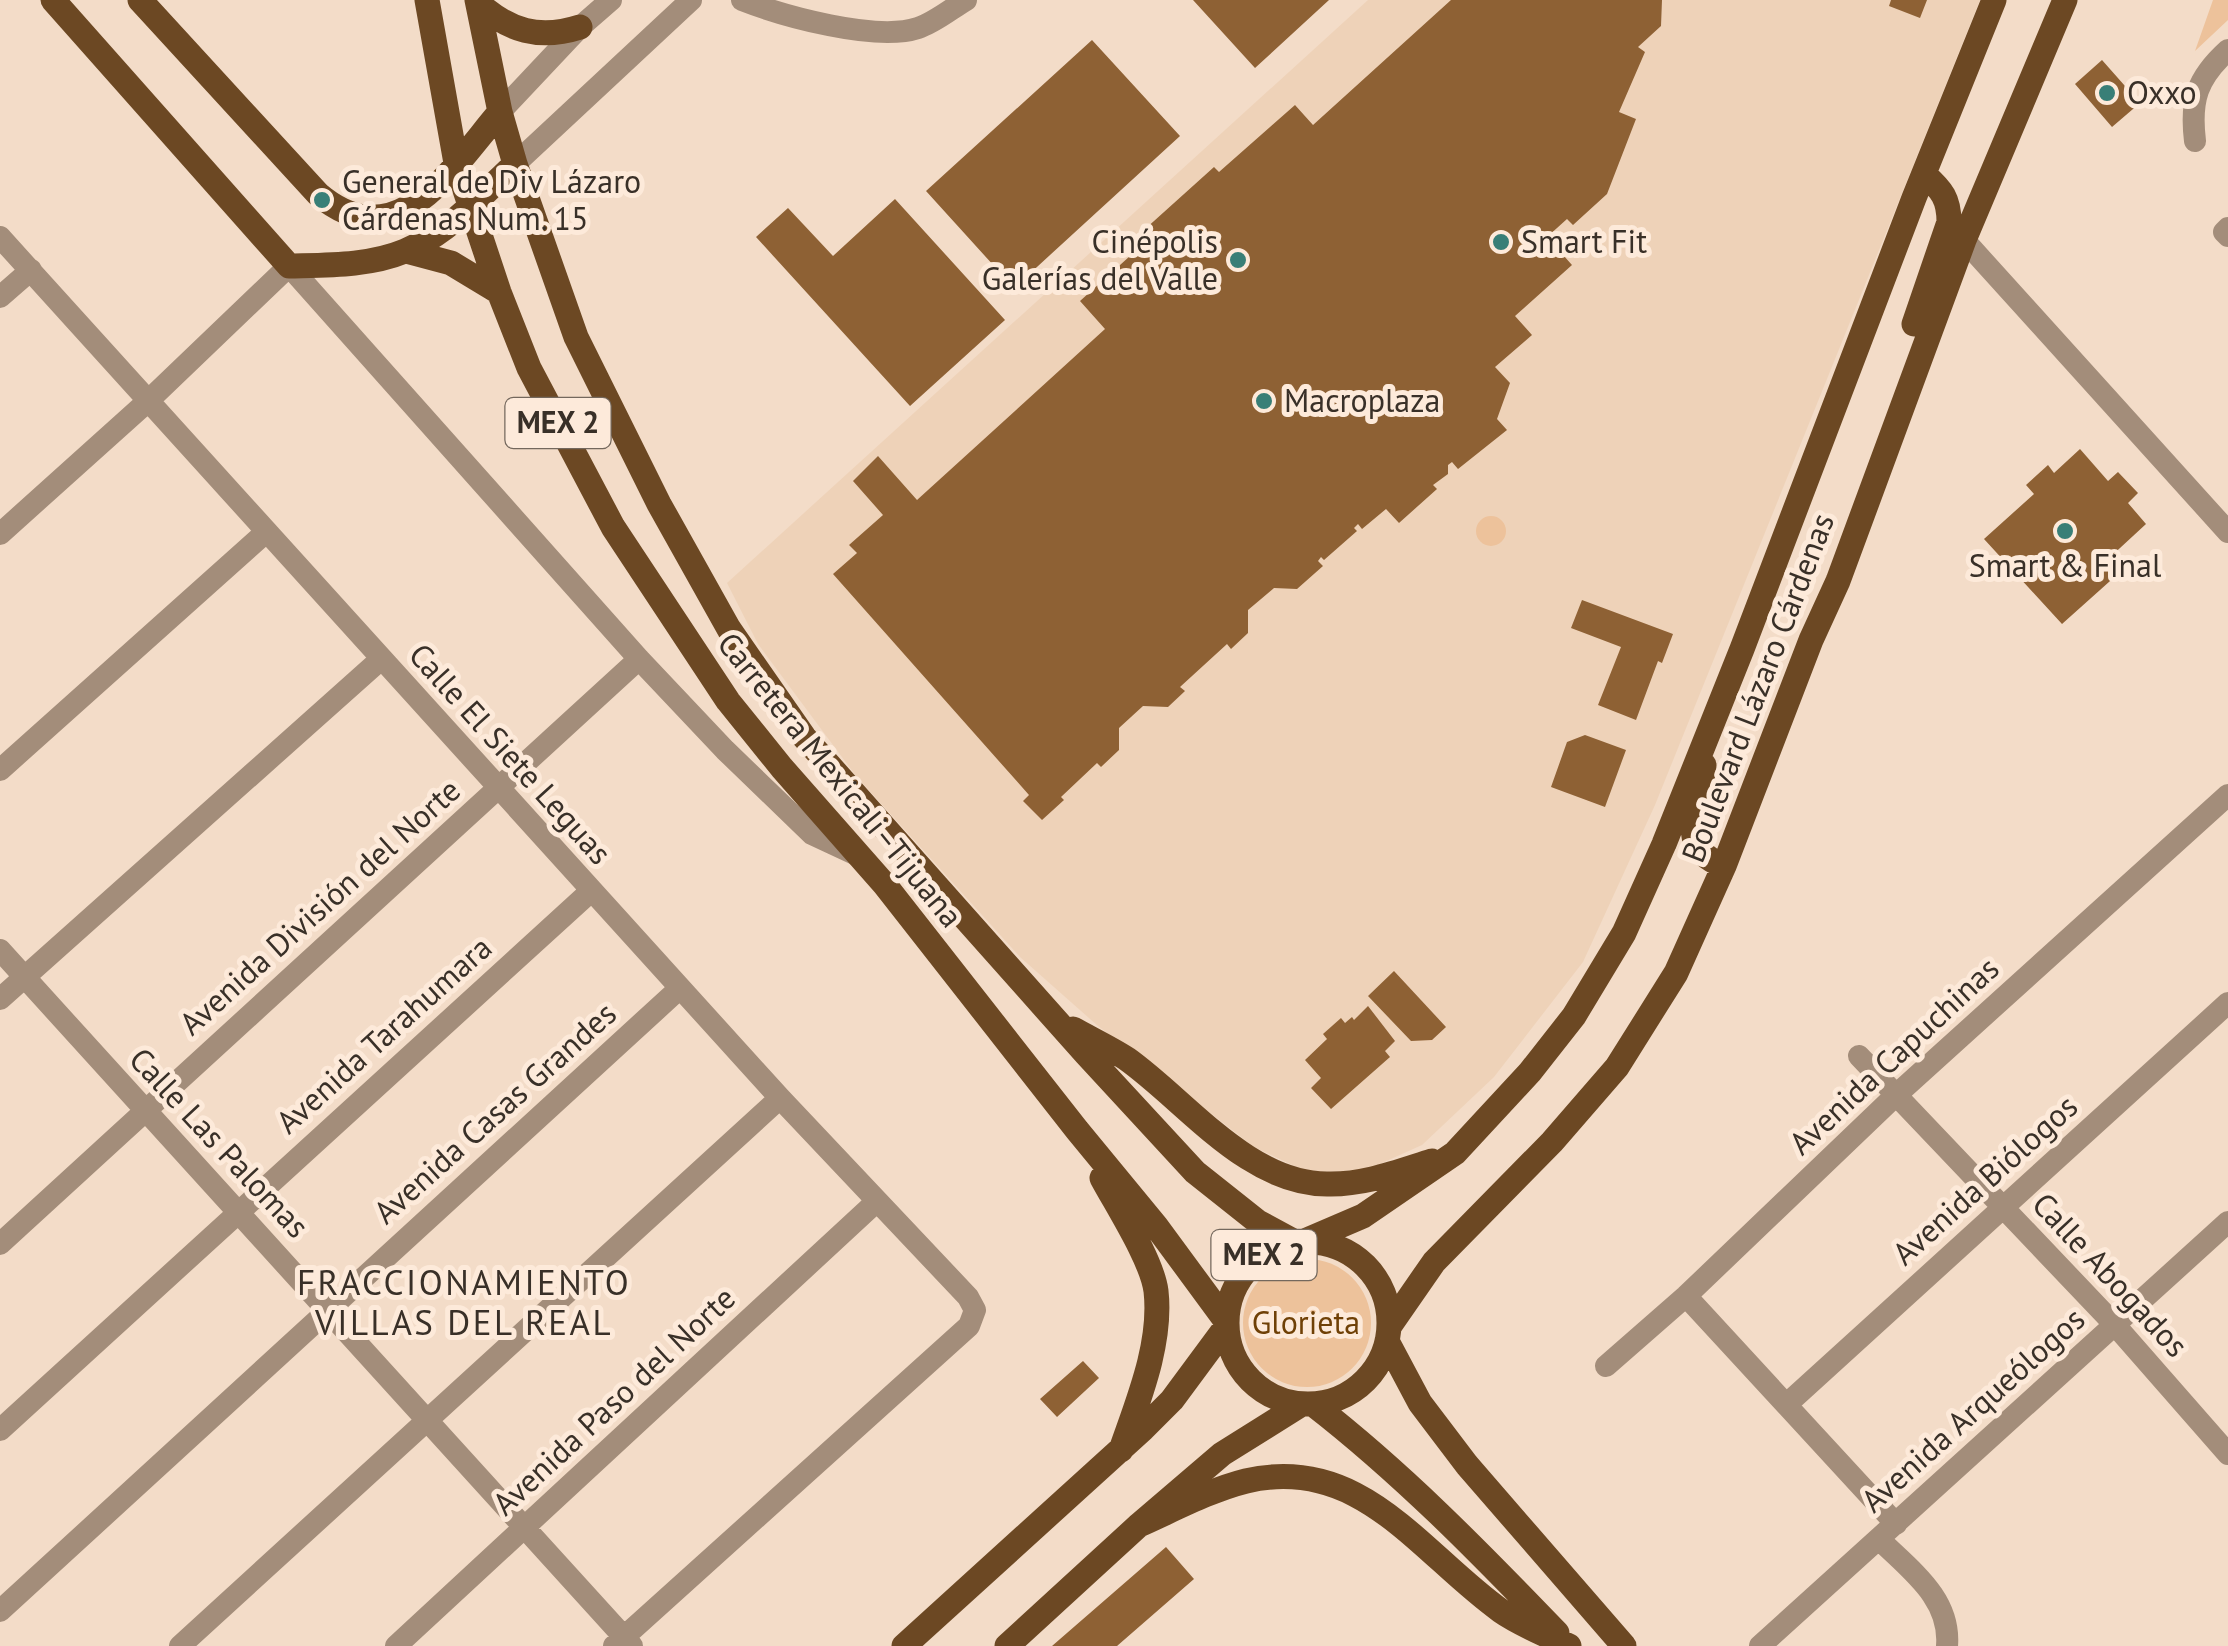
<svg xmlns="http://www.w3.org/2000/svg" width="2228" height="1646" font-family="'PT Sans',sans-serif">
<rect width="100%" height="100%" fill="#f3dcc8"/>
<path fill="#eed2b8" d="M1368 0H1980L1655 805 1583 962 1494 1077 1422 1145 1362 1172 1305 1171 1254 1147 1098 1026 1020 957 856 776 758 644 727 583Z"/>
<path fill="#edc29b" d="M2213 0H2228V20L2195 51Z
M1476 531a15 15 0 1 1 30 0a15 15 0 1 1-30 0Z
M1243 1323a64 64 0 1 1 128 0a64 64 0 1 1-128 0Z"/>
<path fill="#8e6134" d="M1193 0H1329L1255 68Z
M1451 0H1662L1661 26 1638 47 1645 52 1619 112 1636 119 1607 194 1573 225 1567 219 1547 237 1572 265 1515 316 1532 335 1495 367 1510 383 1497 419 1507 430 1458 469 1452 462 1448 465V474L1433 485 1437 489 1399 523 1386 509 1362 529 1358 524 1354 528 1357 531 1324 560 1321 557 1318 561 1323 566 1297 589 1274 588 1248 610V633L1231 649 1227 644 1180 687 1185 691 1168 707 1143 706 1119 728V750L1101 767 1097 763 1061 797 1064 800 1042 820 1023 801 1029 795 833 574 857 553 849 545 883 515 853 481 878 456 917 500 1105 329 1080 301 1130 256 1124 248 1214 167 1219 172 1295 105 1313 125Z
M1891 0H1927L1920 18 1889 6Z
M1092 40 1180 136 1014 288 926 191Z
M2102 60 2140 103 2112 127 2075 84Z
M895 199 1005 320 910 406 756 237 788 208 833 256Z
M2080 449 2108 481 2118 472 2138 493 2128 503 2146 524 2107 560 2119 573 2062 624 1984 539 2034 494 2026 485 2048 465 2054 473Z
M1582 600 1673 634 1662 663 1658 661 1636 720 1598 705 1621 647 1571 628Z
M1585 735 1626 750 1605 807 1551 787 1567 742Z
M1394 971 1446 1027 1432 1040 1411 1041 1368 996Z
M1368 1006 1395 1041 1385 1051 1390 1057 1331 1109 1311 1088 1321 1078 1305 1060 1327 1039 1323 1034 1341 1018 1345 1023 1352 1017 1354 1020Z
M1083 1361 1099 1378 1057 1417 1040 1399Z
M1166 1547 1194 1579 1117 1646H1052Z"/>
<g fill="none" stroke-linecap="round" stroke-linejoin="round">
<path stroke="#a38d7a" stroke-width="22" d="M742 0C783 16 876 42 918 28 934 23 951 9 966 0
M500 112 580 27 611 0
M2195 141C2190 100 2197 78 2228 50
M515 164 691 0
M2228 228 2224 232 2228 236
M0 237 780 1098 968 1297 975 1310 969 1326 614 1646
M1964 240 2228 532
M0 297 31 270
M0 534 148 401 289 266 639 659 725 750 812 834 857 855
M0 770 266 532
M0 950 632 1646
M0 999 380 660
M1859 1056 2115 1325 2228 1454
M0 1244 639 659
M1686 1296 1896 1524
M1606 1366 1686 1296 1895 1096 2228 795
M1787 1404 2228 1003
M0 1430 591 891
M1879 1539C1910 1570 1951 1598 1947 1646
M0 1611 680 988
M180 1646 780 1098
M396 1646 876 1202
M1760 1646 2228 1222"/>
<path stroke="#6c4823" stroke-width="25" d="M53 0 289 266C327 265 369 266 405 251 447 234 482 195 515 164
M140 0 318 194C397 261 452 168 500 112
M427 0 456 163 499 292 529 368 613 527 728 701 782 768 885 885 1077 1130 1156 1226 1226 1321
M477 0 500 112 515 164 576 337 659 504 729 629 804 737 1086 1054 1195 1172 1258 1222 1295 1242
M478 3C509 31 539 40 580 27
M406 251 451 263 499 292
M1914 324 1949 222C1949 199 1942 190 1925 175
M1704 765C1701 808 1672 846 1724 866
M1073 1029C1091 1039 1110 1048 1127 1059 1186 1101 1248 1184 1327 1184 1364 1185 1397 1172 1432 1161
M1102 1178C1117 1206 1152 1260 1156 1291 1162 1344 1138 1401 1121 1450
M1307 1240 1363 1216 1455 1153 1530 1072 1574 1016 1624 933 1664 844 1742 649 1914 198 1994 0
M1227 1323a81 81 0 1 1 162 0a81 81 0 1 1-162 0Z
M1389 1327 1434 1262 1552 1142 1617 1067 1676 973 1724 866 1811 640 1838 581 1964 240 2065 0
M1387 1341 1420 1403 1467 1465 1624 1646
M1313 1404C1402 1473 1479 1552 1557 1633
M1139 1525C1173 1510 1210 1490 1246 1481 1361 1454 1420 1553 1501 1611 1521 1625 1547 1635 1569 1646
M904 1646 1143 1429 1172 1400 1226 1327
M1007 1646 1139 1525 1222 1454 1302 1404"/>
</g>
<g fill="#397f77" stroke="#fdeada" stroke-width="4">
<circle cx="2107" cy="93" r="10"/>
<circle cx="322" cy="200" r="10"/>
<circle cx="1501" cy="242" r="10"/>
<circle cx="1238" cy="260" r="10"/>
<circle cx="1264" cy="401" r="10"/>
<circle cx="2065" cy="531" r="10"/>
</g>
<g text-anchor="middle" stroke-width="10" stroke-linejoin="round" paint-order="stroke">
<g fill="#fdeada" stroke="#74685d" stroke-width="2.5">
<rect x="505.5" y="398" width="105" height="50" rx="8"/>
<rect x="1211.5" y="1230" width="105" height="50" rx="8"/>
</g>
<g font-size="30" font-weight="bold" fill="#393028">
<text x="558" y="433">MEX 2</text>
<text x="1264" y="1265">MEX 2</text>
</g>
<g font-size="32" fill="#393028" stroke="#fdeada" text-anchor="start">
<text x="2127" y="104">Oxxo</text>
<text x="342" y="193">General de Div Lázaro<tspan x="342" dy="37">Cárdenas Num. 15</tspan></text>
<text x="1218" y="253" text-anchor="end">Cinépolis<tspan x="1218" dy="37">Galerías del Valle</tspan></text>
<text x="1521" y="253">Smart Fit</text>
<text x="1284" y="412">Macroplaza</text>
<text x="2065" y="577" text-anchor="middle">Smart &amp; Final</text>
</g>
<g font-size="32" fill="#393028" stroke="#fdeada">
<text transform="translate(1758 688) rotate(-69)" y="11">Boulevard Lázaro Cárdenas</text>
<text transform="translate(510 754) rotate(48)" y="11">Calle El Siete Leguas</text>
<text transform="translate(840 780) rotate(51)" y="11">Carretera Mexicali–Tijuana</text>
<text transform="translate(320 907) rotate(-42)" y="11">Avenida División del Norte</text>
<text transform="translate(384 1035) rotate(-42)" y="11">Avenida Tarahumara</text>
<text transform="translate(1894 1056) rotate(-43)" y="11">Avenida Capuchinas</text>
<text transform="translate(495 1113) rotate(-42)" y="11">Avenida Casas Grandes</text>
<text transform="translate(219 1143) rotate(47)" y="11">Calle Las Palomas</text>
<text transform="translate(1985 1180) rotate(-42)" y="11">Avenida Biólogos</text>
<text transform="translate(2110 1275) rotate(47)" y="11">Calle Abogados</text>
<text transform="translate(614 1401) rotate(-43)" y="11">Avenida Paso del Norte</text>
<text transform="translate(1973 1410) rotate(-42)" y="11">Avenida Arqueólogos</text>
</g>
<g font-size="32" fill="#6f4006" stroke="#fdeada">
<text x="1306" y="1334">Glorieta</text>
</g>
<g font-size="35" letter-spacing="2.5" fill="#393028" stroke="#fdeada">
<text x="464" y="1295">FRACCIONAMIENTO<tspan x="464" dy="40">VILLAS DEL REAL</tspan></text>
</g>
</g>
</svg>
